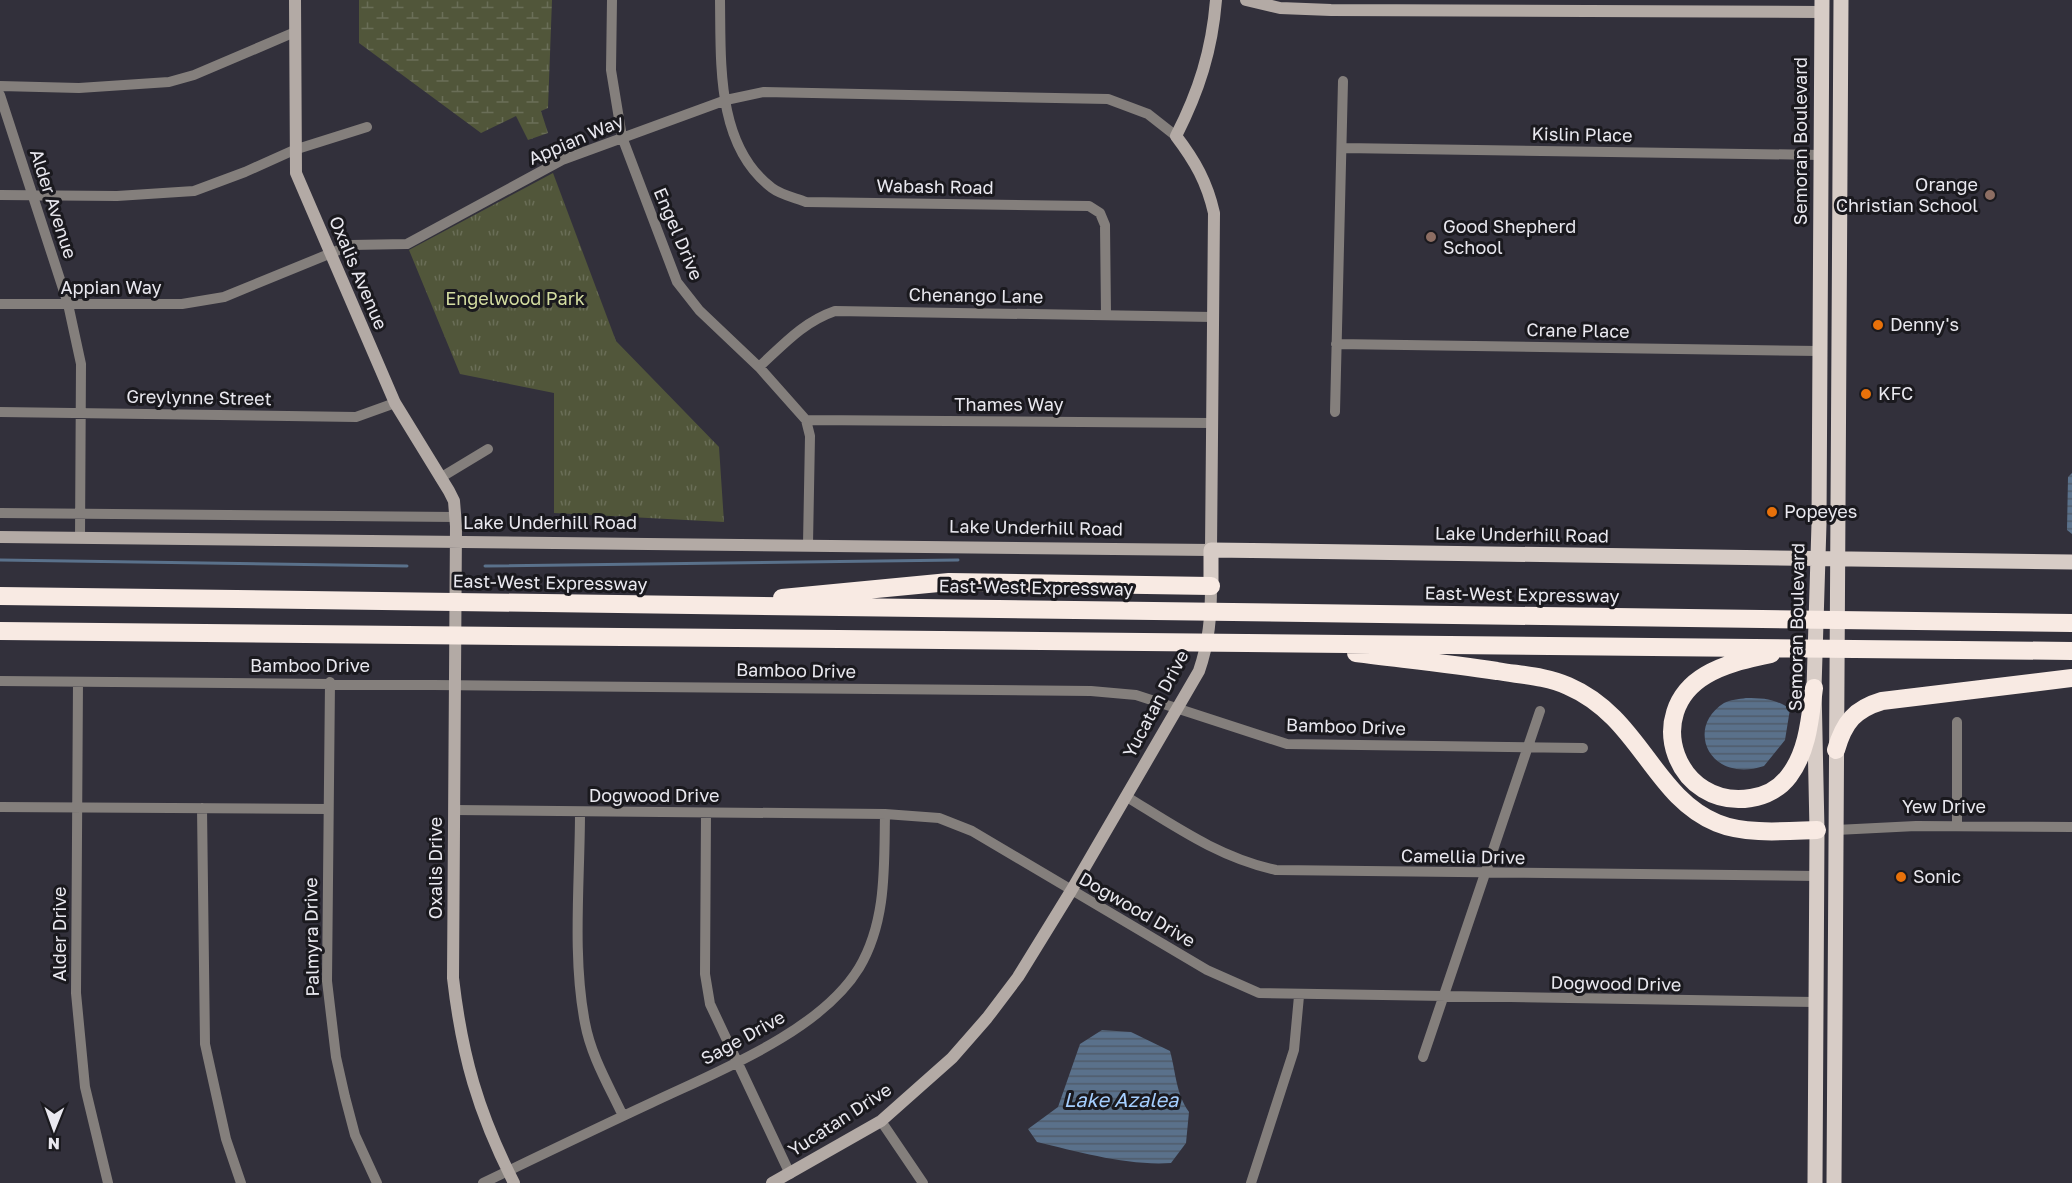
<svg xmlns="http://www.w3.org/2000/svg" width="2072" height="1183" font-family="'Golos Text',sans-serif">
<defs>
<pattern id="wetland-marsh" width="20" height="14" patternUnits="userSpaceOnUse" patternTransform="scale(1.5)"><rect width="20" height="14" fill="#51563a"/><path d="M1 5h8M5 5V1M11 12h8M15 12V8" fill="none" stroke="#6a6e57"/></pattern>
<pattern id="park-tufts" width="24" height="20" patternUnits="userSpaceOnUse" patternTransform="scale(1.5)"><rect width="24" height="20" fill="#51563a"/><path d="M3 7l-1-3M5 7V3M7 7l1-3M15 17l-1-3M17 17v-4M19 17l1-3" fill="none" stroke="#6a6e57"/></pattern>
<pattern id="water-rules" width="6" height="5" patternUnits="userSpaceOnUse" patternTransform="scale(1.5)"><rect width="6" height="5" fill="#5a718b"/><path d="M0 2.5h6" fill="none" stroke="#505c6a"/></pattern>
</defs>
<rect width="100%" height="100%" fill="#32303b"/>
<path fill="url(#wetland-marsh)" d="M359 0H552L548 108 541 111 548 133 528 140 516 116 481 133 359 43Z"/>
<path fill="url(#park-tufts)" d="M553 173 616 341 719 447 724 522 554 513V393L460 374 409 250Z"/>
<path fill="url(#water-rules)" d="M2072 473V534L2067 530 2068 477Z
M1746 698C1764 698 1776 699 1790 709L1785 740 1764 766C1710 784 1684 728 1724 703 1730 700 1739 699 1746 698Z
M1102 1030 1131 1032 1170 1051C1176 1073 1176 1094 1189 1112L1186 1143 1171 1163C1128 1166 1079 1152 1037 1142L1028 1129 1058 1107 1080 1044Z"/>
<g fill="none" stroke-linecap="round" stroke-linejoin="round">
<path stroke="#5a718b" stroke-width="3" d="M0 560 407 566
M485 566 958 560"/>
<path stroke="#847f7c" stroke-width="10" d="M612 0 611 70 622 137 677 282 699 310 759 367 806 420 810 436 808 544
M720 0C721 63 716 146 772 188 781 195 796 198 806 202L1089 206 1100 213 1105 225 1106 314
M0 86 79 88 169 82 194 75 295 32
M0 95 68 304 81 364 80 538
M1343 148 1821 155
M0 195 117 196 194 191 245 172 294 150 367 127
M0 304H182L224 297 351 245 407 244 562 160 726 100 764 92 1108 99 1148 114 1176 136
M1336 344 1819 351
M759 367C783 345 803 322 835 311L1213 317
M0 412 356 417 395 403
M1335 412 1343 81
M806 420 1211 423
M440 478 488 449
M0 513 456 517
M0 681 1091 691 1136 695 1287 744 1583 748
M78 682 76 993 85 1087 108 1183
M330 682 327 981 336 1057 345 1097 355 1135 377 1183
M1957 722V826
M1127 797C1176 827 1220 858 1276 870L1816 876
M0 807 328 809
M202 808 205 1044 226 1139 241 1183
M454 810 885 814 939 818 972 831 1207 970 1259 993 1815 1002
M580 812C580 880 572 956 585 1023 591 1056 609 1086 623 1116
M706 813 705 974 710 1004 790 1174
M1836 830 1916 826 2072 827
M1423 1057 1540 711
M881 1121 923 1183
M483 1183C539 1156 595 1129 651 1103 716 1072 820 1032 859 968 887 921 884 866 885 814
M1251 1183 1294 1050 1299 996"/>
<path stroke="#b3aaa5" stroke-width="12" d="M295 0 296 173 395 403 449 491 454 501 456 526 453 978C462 1056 478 1112 514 1183
M1246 0 1280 8 1331 10 1822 12
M0 537 1211 550 1214 213C1207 182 1195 161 1176 136 1199 91 1212 50 1216 0
M772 1183 881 1121 952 1058 987 1018 1018 977 1071 891 1199 671C1209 642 1211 616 1211 586"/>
<path stroke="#d7ccc6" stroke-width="15" d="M1211 586V550L2072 562
M1815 1183 1817 830 1814 688 1819 524 1822 0
M1834 1183 1841 0"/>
<path stroke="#f8eae3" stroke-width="18" d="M0 596 2072 623
M782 598 949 582 1211 586
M0 631 2072 651
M1356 653C1403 659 1450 664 1497 671 1520 675 1546 676 1568 686 1640 717 1653 797 1717 823 1746 835 1786 831 1817 830
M1771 654C1749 659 1726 663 1706 675 1641 713 1677 810 1751 798 1766 796 1780 788 1789 776 1808 751 1810 718 1814 688
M1836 750C1844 722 1855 709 1882 701L2072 678"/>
</g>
<g fill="#8d6e63" stroke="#1a191e" stroke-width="2">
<circle cx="1990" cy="195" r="6"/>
<circle cx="1431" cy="237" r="6"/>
</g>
<g fill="#e8710a" stroke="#1a191e" stroke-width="2">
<circle cx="1878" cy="325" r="6"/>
<circle cx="1866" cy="394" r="6"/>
<circle cx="1772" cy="512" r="6"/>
<circle cx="1901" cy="877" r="6"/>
</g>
<g text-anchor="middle" stroke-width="6" stroke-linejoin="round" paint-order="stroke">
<g font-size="18" fill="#e9e8ef" stroke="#1a191e">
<text transform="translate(1582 135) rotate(1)" y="6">Kislin Place</text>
<text transform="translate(576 140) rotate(-23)" y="6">Appian Way</text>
<text transform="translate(1801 141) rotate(-90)" y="6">Semoran Boulevard</text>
<text transform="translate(935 187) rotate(1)" y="6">Wabash Road</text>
<text transform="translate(53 204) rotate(72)" y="6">Alder Avenue</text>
<text transform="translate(678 234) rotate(67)" y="6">Engel Drive</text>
<text transform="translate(358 273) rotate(67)" y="6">Oxalis Avenue</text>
<text x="111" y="294">Appian Way</text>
<text transform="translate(976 296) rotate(1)" y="6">Chenango Lane</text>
<text transform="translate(1578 331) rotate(1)" y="6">Crane Place</text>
<text transform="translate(199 398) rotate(1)" y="6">Greylynne Street</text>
<text x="1009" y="411">Thames Way</text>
<text x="550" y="529">Lake Underhill Road</text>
<text transform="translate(1036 528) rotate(1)" y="6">Lake Underhill Road</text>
<text transform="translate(1522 535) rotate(1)" y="6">Lake Underhill Road</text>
<text transform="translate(550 583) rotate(1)" y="6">East-West Expressway</text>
<text transform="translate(1036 588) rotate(1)" y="6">East-West Expressway</text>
<text transform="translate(1522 595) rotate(1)" y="6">East-West Expressway</text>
<text transform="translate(1797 627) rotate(-89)" y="6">Semoran Boulevard</text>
<text x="310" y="672">Bamboo Drive</text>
<text transform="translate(796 671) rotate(1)" y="6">Bamboo Drive</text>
<text transform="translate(1156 704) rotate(-62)" y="6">Yucatan Drive</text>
<text transform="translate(1346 727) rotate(2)" y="6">Bamboo Drive</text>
<text x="654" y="802">Dogwood Drive</text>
<text x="1944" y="813">Yew Drive</text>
<text transform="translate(1463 857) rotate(1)" y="6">Camellia Drive</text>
<text transform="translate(436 868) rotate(-90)" y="6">Oxalis Drive</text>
<text transform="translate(1137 910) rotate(30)" y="6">Dogwood Drive</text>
<text transform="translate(60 934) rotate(-90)" y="6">Alder Drive</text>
<text transform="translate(312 937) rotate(-91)" y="6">Palmyra Drive</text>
<text transform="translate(1616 984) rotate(1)" y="6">Dogwood Drive</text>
<text transform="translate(743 1038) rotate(-29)" y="6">Sage Drive</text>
<text transform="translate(840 1120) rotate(-33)" y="6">Yucatan Drive</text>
</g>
<g font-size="18" fill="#e9e8ef" stroke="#1a191e" text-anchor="start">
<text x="1978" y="191" text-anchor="end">Orange<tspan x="1978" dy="21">Christian School</tspan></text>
<text x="1443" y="233">Good Shepherd<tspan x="1443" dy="21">School</tspan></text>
<text x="1890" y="331">Denny's</text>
<text x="1878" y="400">KFC</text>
<text x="1784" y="518">Popeyes</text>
<text x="1913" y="883">Sonic</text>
</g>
<g font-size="18" fill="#d4dda1" stroke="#1a191e">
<text x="515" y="305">Engelwood Park</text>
</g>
<g font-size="20" font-style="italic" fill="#a5cefe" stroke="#1a191e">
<text x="1121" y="1107">Lake Azalea</text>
</g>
</g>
<g transform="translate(54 1129) rotate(181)" stroke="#1a191e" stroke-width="4.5" paint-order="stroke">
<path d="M0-4.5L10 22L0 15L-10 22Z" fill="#e9e8ef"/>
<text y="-9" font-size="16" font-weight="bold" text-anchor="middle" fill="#e9e8ef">N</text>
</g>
</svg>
